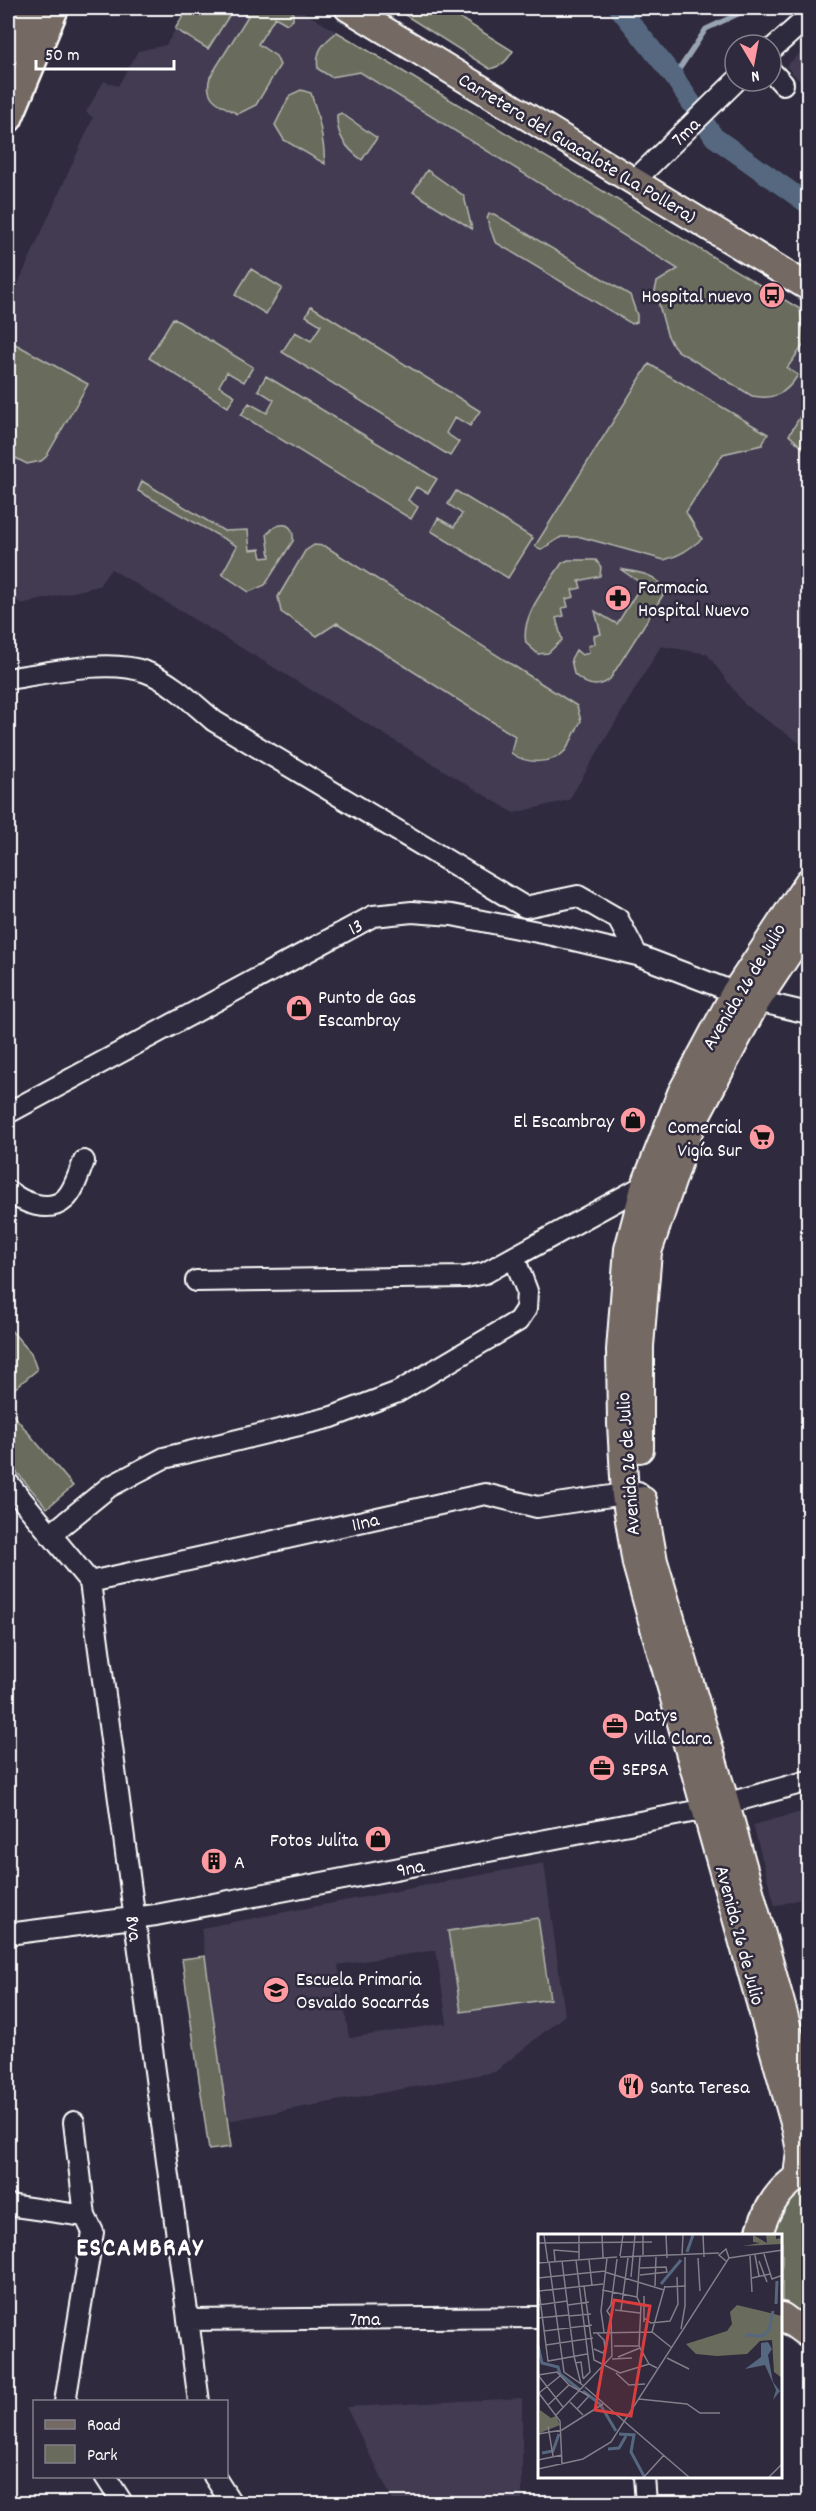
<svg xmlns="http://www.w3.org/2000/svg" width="816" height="2511" font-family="Dekko,sans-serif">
<rect width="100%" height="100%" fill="#2f2a3d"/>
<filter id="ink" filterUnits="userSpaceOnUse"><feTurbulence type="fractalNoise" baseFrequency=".0167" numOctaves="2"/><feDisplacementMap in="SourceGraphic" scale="12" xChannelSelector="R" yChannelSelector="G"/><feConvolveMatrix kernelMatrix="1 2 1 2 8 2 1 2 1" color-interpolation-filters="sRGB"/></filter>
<g filter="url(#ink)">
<path fill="#423b51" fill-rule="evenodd" d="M188 8H297L800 309 805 342 808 345V749L745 705 707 654 661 646 569 800 514 813 111 569 99 586 23 604 8 597V306L93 118 86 112 104 81 118 86 138 51 166 45Z
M808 46V90L786 66Z
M808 1810V1897L775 1906 753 1825Z
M544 1863 565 2015 495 2072 228 2121 201 1928ZM436 1950 447 2023 349 2038 338 1965Z
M522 2398V2503H394L346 2407Z"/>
<path fill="#696c5d" stroke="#b4b6ae" stroke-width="1.5" d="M188 8H234L208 49 175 29Z
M235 8H293V20L287 24 275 17 258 44 276 56 280 65 256 105 238 114C221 105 203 100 210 77L248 16Z
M394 8H444L513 51C507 61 502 66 490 69Z
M337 32 800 309 805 343 787 368 798 375C786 394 774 400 752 396L678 351 672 344 667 334 655 291 657 282 678 269 360 72 331 77 318 69C315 51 323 43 337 32Z
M301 90 311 93C319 117 324 139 325 164L284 140 275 125 290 95Z
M341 113 377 138 362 160C347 149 336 136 337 115Z
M427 170 464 196 472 229 413 192Z
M489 214H494L630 295 637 315V322L632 324 495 242 487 219Z
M251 269 282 288 266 314 235 295Z
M311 306 480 411 470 426 455 417 446 433 459 442 450 456 282 352 295 332 311 341 321 325 306 316Z
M173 318 253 367 244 382 227 372 219 386 235 396 228 407 149 358Z
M8 340 88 384 46 457 41 461 27 464 8 454Z
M649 364 768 434 762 445 723 454 686 512 702 539C689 549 680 556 664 560L581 537H561L541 550 535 546Z
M266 376 437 479 428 493 416 487 408 500 418 507 411 519 241 415 249 403 267 413 274 400 258 390Z
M808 403V453L789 435Z
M142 481 224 531 248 530 250 550 260 549 262 558 270 557 267 534C277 521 295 520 293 541L265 585 249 592 222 574 237 546 138 491Z
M456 491 533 538 508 578 431 531 438 518 454 527 462 514 448 504Z
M314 545 325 546 577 706 581 721C576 730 571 743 565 751 552 765 525 764 511 753L515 736 337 623 317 636 281 612 278 597 305 551Z
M568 560H596L601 567 600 576 579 581 581 588 572 590 574 597 566 599 568 607 562 608 564 616 556 618 562 640 548 653 538 654 526 643C520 615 548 585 562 563Z
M620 569C637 573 663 573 663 595L610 679C597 690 585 685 574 674L571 659 576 650 582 655 589 653 588 646 595 644 594 636 601 634 595 611 617 624 642 584Z
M8 1327 31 1353 37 1370 8 1394Z
M10 1411 73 1486 47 1508 8 1462V1414Z
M538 1918 550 1999 461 2012 448 1931Z
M205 1956 231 2147 209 2150 182 1959Z
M808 2181V2328L782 2306V2235H766L770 2221Z"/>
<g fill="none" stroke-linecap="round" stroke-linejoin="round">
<path stroke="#99a4b3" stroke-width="5" d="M674 77 706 29 751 8"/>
<path stroke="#556880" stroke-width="20" d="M619 8 674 77 714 137 808 204"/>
<defs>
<path id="minor" d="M771 50 808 17
M771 71 783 84
M634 181 736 81
M8 679C46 673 109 658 146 672 171 681 194 704 214 721L525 907 578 896 618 919 637 955
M8 1113 373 916 412 912 452 915 553 935 637 955 757 1001 808 1013
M8 1191C22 1202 49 1214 65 1199 74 1191 79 1173 84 1161
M196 1281 466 1277 485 1273 645 1185
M8 1483 90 1582 199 2402
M50 1535 109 1487 164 1458 332 1417 398 1392 518 1321 526 1309 527 1291 514 1257
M90 1582 485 1494 537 1507 638 1492
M8 1934 156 1915 707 1809 808 1781
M8 2205 85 2216
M189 2320 540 2317
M65 2402 93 2232 85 2216 74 2122
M105 2476 123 2504
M214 2476 232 2504
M644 2476 646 2504"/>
<path id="major" d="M348 8 808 287
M640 1449V1346L648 1252 691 1126 757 1001 808 924
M643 1500 654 1561 726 1804 808 2101
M797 2177 800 2151 796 2130 636 1564 625 1495 621 1424 620 1350 628 1249 645 1185 681 1093 735 992 808 882
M759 2235C766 2207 782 2184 808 2171
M782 2316 808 2335"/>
<path id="highway" d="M8 50 26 8
M8 118 54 8"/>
</defs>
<use href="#minor" stroke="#fff" stroke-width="24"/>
<use href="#major" stroke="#fff" stroke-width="30"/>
<use href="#highway" stroke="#fff" stroke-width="33"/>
<use href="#minor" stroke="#2f2a3d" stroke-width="20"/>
<use href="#major" stroke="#756964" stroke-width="26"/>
<use href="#highway" stroke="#756964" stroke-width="28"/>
</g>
</g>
<defs>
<symbol id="bus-disc" viewBox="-11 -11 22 22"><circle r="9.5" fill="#ff9aa2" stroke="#2f2a3d"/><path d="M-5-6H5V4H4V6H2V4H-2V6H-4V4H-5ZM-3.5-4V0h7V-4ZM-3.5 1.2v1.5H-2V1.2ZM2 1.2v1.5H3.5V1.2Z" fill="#111"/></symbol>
<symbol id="pharmacy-disc" viewBox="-11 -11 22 22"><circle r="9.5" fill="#ff9aa2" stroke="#2f2a3d"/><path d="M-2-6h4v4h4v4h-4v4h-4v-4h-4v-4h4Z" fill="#111"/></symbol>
<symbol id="shop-disc" viewBox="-11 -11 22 22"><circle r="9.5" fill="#ff9aa2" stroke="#2f2a3d"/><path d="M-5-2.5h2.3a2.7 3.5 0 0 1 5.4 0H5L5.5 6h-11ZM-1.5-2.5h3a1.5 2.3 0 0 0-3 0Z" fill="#111"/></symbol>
<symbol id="supermarket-disc" viewBox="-11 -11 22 22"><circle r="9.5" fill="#ff9aa2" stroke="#2f2a3d"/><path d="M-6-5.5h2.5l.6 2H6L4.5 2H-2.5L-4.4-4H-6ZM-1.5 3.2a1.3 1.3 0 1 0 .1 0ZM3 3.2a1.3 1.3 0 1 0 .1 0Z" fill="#111"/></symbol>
<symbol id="office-disc" viewBox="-11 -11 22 22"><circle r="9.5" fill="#ff9aa2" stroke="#2f2a3d"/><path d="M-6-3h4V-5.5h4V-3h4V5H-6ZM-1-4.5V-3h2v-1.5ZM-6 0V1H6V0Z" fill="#111"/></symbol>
<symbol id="building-disc" viewBox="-11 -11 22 22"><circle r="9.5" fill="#ff9aa2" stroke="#2f2a3d"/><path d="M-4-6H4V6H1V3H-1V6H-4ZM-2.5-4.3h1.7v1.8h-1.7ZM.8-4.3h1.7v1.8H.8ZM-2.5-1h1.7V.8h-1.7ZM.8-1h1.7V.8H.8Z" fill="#111"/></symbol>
<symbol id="school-disc" viewBox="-11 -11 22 22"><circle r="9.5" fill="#ff9aa2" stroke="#2f2a3d"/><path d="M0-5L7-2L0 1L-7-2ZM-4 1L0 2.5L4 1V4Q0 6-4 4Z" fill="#111"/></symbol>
<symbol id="restaurant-disc" viewBox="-11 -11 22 22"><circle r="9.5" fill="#ff9aa2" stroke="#2f2a3d"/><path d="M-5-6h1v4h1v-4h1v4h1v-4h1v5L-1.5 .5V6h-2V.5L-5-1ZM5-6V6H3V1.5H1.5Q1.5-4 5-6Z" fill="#111"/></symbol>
</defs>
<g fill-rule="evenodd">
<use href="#bus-disc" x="757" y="280" width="30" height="30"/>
<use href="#pharmacy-disc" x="603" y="583" width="30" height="30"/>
<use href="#shop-disc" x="284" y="993" width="30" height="30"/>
<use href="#shop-disc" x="618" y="1105" width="30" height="30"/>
<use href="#supermarket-disc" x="747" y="1122" width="30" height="30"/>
<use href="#office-disc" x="600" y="1711" width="30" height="30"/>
<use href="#office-disc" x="587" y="1753" width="30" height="30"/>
<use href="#shop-disc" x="363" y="1824" width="30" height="30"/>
<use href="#building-disc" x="199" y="1846" width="30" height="30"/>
<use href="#school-disc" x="261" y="1975" width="30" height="30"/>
<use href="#restaurant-disc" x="616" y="2071" width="30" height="30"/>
</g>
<g text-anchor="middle" stroke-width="5" stroke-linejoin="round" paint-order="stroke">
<g font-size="20" fill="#fff" stroke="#2f2a3d">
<text transform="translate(685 131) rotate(-45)" y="7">7ma</text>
<text transform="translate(578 147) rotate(31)" y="7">Carretera del Guacalote (La Pollera)</text>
<text transform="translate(355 926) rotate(-28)" y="7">13</text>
<text transform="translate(743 986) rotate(-59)" y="7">Avenida 26 de Julio</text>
<text transform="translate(627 1464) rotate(-94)" y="7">Avenida 26 de Julio</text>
<text transform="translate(365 1521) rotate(-13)" y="7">11na</text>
<text transform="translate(410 1867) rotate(-11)" y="7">9na</text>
<text transform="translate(135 1928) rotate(82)" y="7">8va</text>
<text transform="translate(741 1935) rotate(75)" y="7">Avenida 26 de Julio</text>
<text x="365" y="2325">7ma</text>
</g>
<g font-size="20" fill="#fff" stroke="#2f2a3d" text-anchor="start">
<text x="752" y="302" text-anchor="end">Hospital nuevo</text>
<text x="638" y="593">Farmacia<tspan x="638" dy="23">Hospital Nuevo</tspan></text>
<text x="318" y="1003">Punto de Gas<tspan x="318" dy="23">Escambray</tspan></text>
<text x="614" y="1127" text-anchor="end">El Escambray</text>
<text x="742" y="1133" text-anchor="end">Comercial<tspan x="742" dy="23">Vigía Sur</tspan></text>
<text x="634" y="1721">Datys<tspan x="634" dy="23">Villa Clara</tspan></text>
<text x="622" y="1775">SEPSA</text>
<text x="358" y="1846" text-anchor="end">Fotos Julita</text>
<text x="234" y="1868">A</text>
<text x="296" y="1985">Escuela Primaria<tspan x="296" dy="23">Osvaldo Socarrás</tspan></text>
<text x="650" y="2093">Santa Teresa</text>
</g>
<g font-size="26" font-weight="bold" letter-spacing="1.5" fill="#fff" stroke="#2f2a3d">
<text x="140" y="2255">ESCAMBRAY</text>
</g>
</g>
<g transform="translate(538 2234)">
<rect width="244" height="244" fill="#2f2a3d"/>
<path d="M215 1 229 9 228 1H238V5L244 4V10L205 12 222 9 215 8ZM199 71 244 82V144L236 138 234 106 222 107 209 120 179 122 158 120 148 110 189 97 194 90 192 78ZM2 176 13 184 18 182 22 191 2 199Z" fill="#696c5d"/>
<path d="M230 108 234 115 230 121 235 148 242 157 235 166 238 156 227 131 207 135 223 123V109Z" fill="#556880"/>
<path fill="none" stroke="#556880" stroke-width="3" d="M149 18 155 1M123 50 143 26M238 70 239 47M208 101 225 102 231 96 235 77M0 111 4 129 20 133 22 140 42 156M45 157 62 170 78 197M81 200 96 201 93 218 107 244M70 215 81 214 88 202M4 219 15 217 21 200"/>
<path fill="none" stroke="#827f8b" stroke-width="1.5" d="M6 1 10 29M41 1V25M64 1 65 24M128 1 129 24M165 1 166 23M0 9 114 8M226 20 234 45 245 41M105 21V1M144 21 145 1M217 21 221 42M82 22 85 1M212 22 214 58M82 23 181 19M160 24 162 57M191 24 245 16M38 26 52 138 45 145M51 26 54 51M17 27 16 16 41 18M24 27 36 122 43 150M221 27 229 48M11 28 26 138 46 152M0 29 79 23M102 34 128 33 129 38 102 41M67 38 126 56M93 43 97 1M0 44 67 37M214 44 232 40M0 49 10 127 49 120M46 52 56 126 82 139 111 130M117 52 118 23M126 53 148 52M64 56 99 63M1 57 65 50M99 63 103 72 101 112 111 130 119 134M99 63 102 23M0 71 29 67M30 71 51 68M77 76 102 79M83 76 90 24M31 82 53 80M0 84 31 81M106 84 113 89 132 87 140 70 139 43M106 88V62M143 95 147 72V23M6 97 54 91M66 98 63 77 69 24M114 98 127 52M55 99 114 98 134 114M8 111 55 104M76 112H101M56 115 65 119 67 115 66 106 59 99M80 123 102 114M129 124 151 135M74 125 94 124M37 129 43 128 45 144M78 139 91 151 107 150M0 141 19 138 31 151 51 162 39 175M0 141 25 173M47 153 87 188M0 158 22 187 24 230M1 159 22 142M101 165 149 170 162 179H182M32 168 45 181M10 171 31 151M18 181 74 122 73 83 69 77 73 71 79 25M87 188 152 244M10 192 15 222M0 200 24 196 65 170M0 226 24 221M0 235 45 225 73 208 191 24 188 15 181 21 188 27M105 244 126 221M230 244 245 229"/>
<path fill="#da3e3e" fill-opacity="0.15" stroke="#da3e3e" stroke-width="3" d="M76 66 112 72 93 182 57 176Z"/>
<rect width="244" height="244" fill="none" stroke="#fff" stroke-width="3"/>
</g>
<rect width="816" height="2511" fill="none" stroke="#2f2a3d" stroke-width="30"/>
<rect x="15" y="15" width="786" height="2481" fill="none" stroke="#fff" stroke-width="2" filter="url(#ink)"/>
<rect x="33" y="2400" width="195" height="78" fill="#2f2a3d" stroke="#827f8b" stroke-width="1.5"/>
<rect x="45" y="2420" width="30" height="9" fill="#756964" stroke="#827f8b" stroke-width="1.5"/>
<text x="87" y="2430" font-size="18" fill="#ffffff">Road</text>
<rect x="45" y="2445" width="30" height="18" fill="#696c5d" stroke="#827f8b" stroke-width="1.5"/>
<text x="87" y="2460" font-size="18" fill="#ffffff">Park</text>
<g transform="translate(753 63) rotate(170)"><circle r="28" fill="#2f2a3d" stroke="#827f8b" stroke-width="1.5"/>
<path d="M0-4.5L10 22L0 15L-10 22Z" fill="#ff9aa2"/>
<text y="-9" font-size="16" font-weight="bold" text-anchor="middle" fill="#ffffff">N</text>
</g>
<path d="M36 60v9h138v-9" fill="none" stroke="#ffffff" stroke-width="3"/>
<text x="45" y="60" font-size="18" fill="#ffffff" stroke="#2f2a3d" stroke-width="4.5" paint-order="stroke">50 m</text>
</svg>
